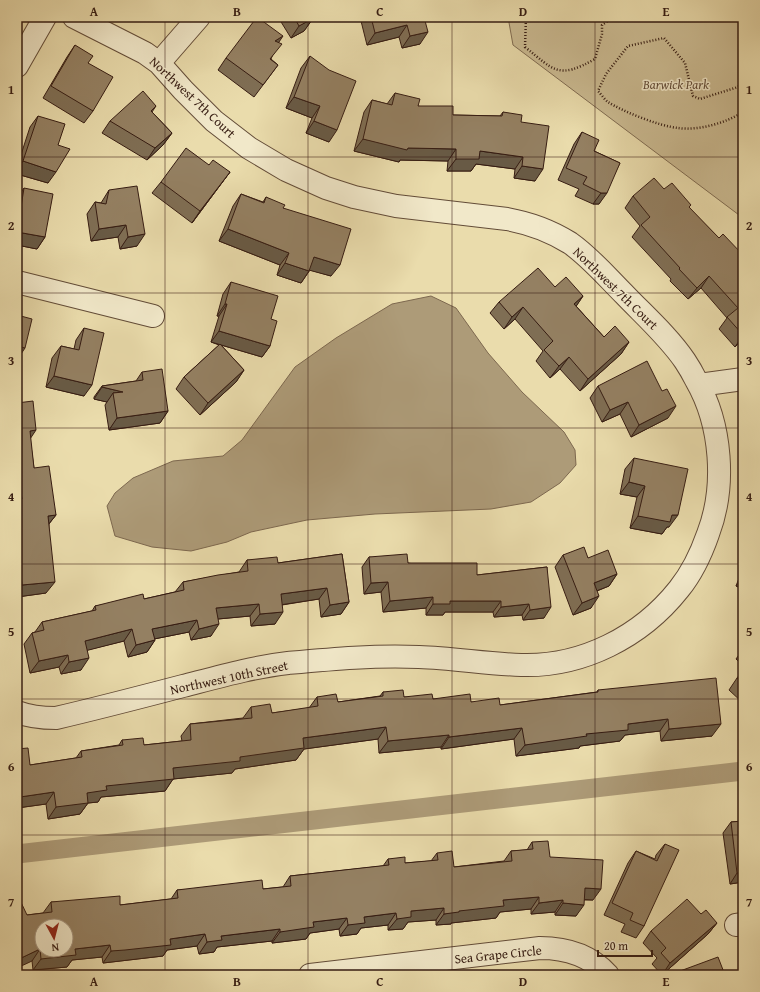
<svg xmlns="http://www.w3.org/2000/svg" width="760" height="992" font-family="'Gentium Book Plus',serif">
<rect width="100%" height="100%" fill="#eadcac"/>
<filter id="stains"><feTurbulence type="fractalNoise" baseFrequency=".005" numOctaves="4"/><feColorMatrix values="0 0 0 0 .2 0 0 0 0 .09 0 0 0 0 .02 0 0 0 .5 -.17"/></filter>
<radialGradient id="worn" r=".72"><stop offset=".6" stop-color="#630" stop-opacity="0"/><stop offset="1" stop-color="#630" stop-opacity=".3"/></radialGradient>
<path fill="#cbbb92" stroke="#806c52" d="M508 17H743V218L513 45Z"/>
<path fill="#ad9b78" stroke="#7d684f" d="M431 296 456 308 488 353 522 392 564 432 575 450 576 465 560 483 531 502 491 509 375 514 307 520 251 532 227 542 191 551 152 547 115 536 107 506 115 493 133 478 173 461 223 456 242 440 295 367 336 338 392 304Z"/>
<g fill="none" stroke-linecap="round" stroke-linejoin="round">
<path stroke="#ad9b78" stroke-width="19" d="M17 854 743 771"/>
<defs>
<path id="minor" d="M159 63 199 17
M17 66 45 17
M17 282 153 316
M699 385 743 379
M17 712C30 717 42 718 56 718 99 708 141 697 183 686 218 677 253 667 288 663 332 659 375 655 419 657 453 658 487 664 521 665 582 667 641 637 679 589 692 573 701 554 708 534 726 487 722 425 696 380 693 374 689 367 685 361 668 336 644 315 624 294 606 276 590 257 570 243 551 231 529 223 507 219L396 206 354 197 326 188 286 170 249 148 214 121 183 90 159 63 145 53 74 17
M736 925 743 924
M310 975 540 948C566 948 590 955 608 975"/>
</defs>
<use href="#minor" stroke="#634c38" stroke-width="24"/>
<path stroke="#361c12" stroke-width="2.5" stroke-dasharray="1 2" stroke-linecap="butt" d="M526 17 525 47C554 70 558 80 595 59L602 34V25L614 17
M735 17H743
M743 82 738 87 700 99 693 96 685 63 664 38 628 46 606 74 598 91C601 94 604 99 608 102 624 112 659 126 678 128 698 131 726 123 743 112"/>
<use href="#minor" stroke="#f1e8c9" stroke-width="22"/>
</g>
<path fill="#7f6e54" stroke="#361c12" d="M278 17H314L304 31 291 38Z
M360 17H424L420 44 402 48 399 37 367 45Z
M278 42 271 59 278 65 254 97 218 70 226 58Z
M75 45 88 63 93 111 84 123 43 98 67 57Z
M310 56 329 142 306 133 312 118 286 108 301 68Z
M395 93 418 106 453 115 500 116 503 112 521 122 535 181 514 178 515 169 476 164 471 171H447L448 161 400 160 399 162 354 151 364 112 372 100 387 104Z
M156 106 152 112 172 133 163 145 147 160 102 133 110 121Z
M38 116 58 145 48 183 17 174V167L30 127Z
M582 132 594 151 620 163 599 204H593L575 196 579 189 558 180 574 144Z
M209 165 230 172 192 223 152 193 161 182Z
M24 188 45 237 37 249 17 245V198Z
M664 189 689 208 719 238 743 255V339L735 347 719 329 727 318 701 288 688 299 670 281 671 279 632 237 640 226 625 208 633 196Z
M109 190 137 246 120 249 118 237 91 241 87 214 95 202 101 203Z
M241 194 263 202 266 197 283 208 331 276 310 270 301 283 277 275 280 265 219 241 233 206Z
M231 282 271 319 270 346 262 357 221 345 244 370 236 382 200 415 176 389 184 377 219 345 211 342 219 316H217L223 294Z
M555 287 583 296 576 306 604 337 629 342 621 354 580 391 560 369 550 378 536 361 543 351 515 319 504 329 490 313 499 302Z
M84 328V396L46 387 52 358 61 346 74 349 76 340Z
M142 372 168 411 160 423 109 430 105 405 107 402 94 399V397L102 386 136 381Z
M598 386 668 418 631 437 620 414 602 422 590 398Z
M17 403 30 439 34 468 56 515 49 524 46 593 17 597Z
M634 458 669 527H667L662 534 630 528 637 497 620 494 625 469Z
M342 554 349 602 341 614 321 617 319 599 282 605 275 624 251 626 250 616 218 619 211 636 191 640 189 632 154 639 155 640 147 652 128 657 124 641 87 650 81 670 61 674 59 667 30 673 24 644 32 633 35 632 42 622 92 611 95 606 144 599 175 592 183 582 239 572 247 560 278 563Z
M563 555 588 558 617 574 609 586 597 591 591 608 573 615 555 567Z
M369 557 408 563 477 575 547 567 544 618 523 620 522 615 494 617 493 612H445L443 615H426V608L383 612 381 592 364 594 362 567Z
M743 568V589L736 586Z
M743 609V620L739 618Z
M743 649V666L736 659Z
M743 671V703L729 690 737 678Z
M598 690 712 736 661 741 660 731 625 735 620 741 580 746 579 748 516 756 514 739 441 749V747L379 753 378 739 304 749 296 760 235 769 232 773 173 779 165 791 101 797 98 802 88 803 80 814 48 819 46 804 17 808V749L30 765 76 758 81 751 119 745 122 740 144 745 182 741 181 736 190 724 243 718 251 707 272 713 309 708 317 697 338 702 380 696 383 692 404 697 433 699 471 702 500 705 597 692Z
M743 821V882L730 884 723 833 731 822Z
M532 842 550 857 593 900H584L576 916 555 915V912L531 914V909L500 912 496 918 451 923V924L436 925V920L408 922 403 929 388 930V925L361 928 357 934 340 936 339 929 310 933 306 939 272 943V941L217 947 214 952 199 954 197 946 167 950 163 956 103 963 102 957 72 960 67 967 33 970 27 915 43 913 51 902 120 905 171 899 177 890 263 889 283 887 290 876 383 866 388 859 405 863 431 861 437 853 454 867 504 861 511 851 527 850Z
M665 844 644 926 636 938 621 932 625 924 604 915 628 863 636 851 655 859 656 855Z
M701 914 717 923 708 934 662 975 652 964 657 958 643 943 651 931Z"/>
<path fill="#685a45" stroke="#361c12" d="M314 17 304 31 291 38 299 26Z
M407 25 399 37 367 45 375 33Z
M428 32 420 44 402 48 410 36Z
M283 36 275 48V41Z
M294 97 320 106 312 118 286 108Z
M314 121 337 130 329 142 306 133Z
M172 133 163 145 147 160 155 148Z
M363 139 408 148 456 149 448 161 400 160 399 162 354 151Z
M480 151 523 157 515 169 476 164 471 171H447L456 159Z
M23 161 56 172 48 183 17 174V170Z
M522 166 543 169 535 181 514 178Z
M230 172 221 184 192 223 200 211Z
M601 193H607L599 204H593Z
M126 225 118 237 91 241 99 229Z
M228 229 289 253 280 265 219 241Z
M17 232 45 237 37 249 17 245Z
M145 234 137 246 120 249 128 237Z
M314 257 340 265 331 276 305 269Z
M285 263 309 271 301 283 277 275Z
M709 276 701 288 688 299 697 288Z
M583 296 575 308 574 304Z
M225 304H227L219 316H217Z
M523 307 515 319 504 329 512 317Z
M219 331 270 346 262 357 211 342Z
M743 335V339L735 347Z
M629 342 621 354 580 391 588 379Z
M17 346 25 348 17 360Z
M569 357 560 369 550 378 559 366Z
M244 370 236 382 200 415 208 403Z
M54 376 92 385 84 396 46 387Z
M102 387 123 392 113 393 107 402 94 399Z
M628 402 620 414 602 422 610 410Z
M676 406 668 418 631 437 639 425Z
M168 411 160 423 109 430 117 418Z
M36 430 28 442 30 431Z
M629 482 645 486 637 497 620 494Z
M56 515 47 526 48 516Z
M672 515H678L669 527H667L662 534 630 528 638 516Z
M617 574 609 586 586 595 594 583Z
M743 576V589L736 586Z
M55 582 46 593 17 597V592L22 585Z
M388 582 381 592 364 594 371 583Z
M327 588 319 599 273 606 281 594Z
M599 596 591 608 573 615 582 603Z
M433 597 426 608 383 612 390 601Z
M450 601H501L493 612H445L443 615H426L433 604Z
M349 602 341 614 321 617 330 605Z
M259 604 250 616 207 620 216 608Z
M529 604 522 615 494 617 501 607Z
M551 607 544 618 523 620 530 610Z
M283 612 275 624 251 626 260 614Z
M743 613V620L739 618Z
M197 620 189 632 144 641 152 629Z
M219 624 211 636 191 640 199 629Z
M132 629 124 641 77 653 85 641Z
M155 640 147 652 128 657 136 645Z
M68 655 59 667 30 673 39 661Z
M89 658 81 670 61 674 69 662Z
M668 719 660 731 625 735 620 741 580 746 579 748 516 756 525 745 586 734 628 724Z
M721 724 712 736 661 741 669 729Z
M386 727 378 739 304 749 296 760 235 769 232 773 173 779 165 791 101 797 98 802 88 803 80 814 48 819 56 807 87 793 106 786 173 768 240 757 303 738Z
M522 728 514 739 441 749 449 737Z
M449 735 441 747 379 753 388 741Z
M54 792 46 804 17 808V799L20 797Z
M743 872V882L730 884 737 873Z
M585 888 601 889 593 900 577 899Z
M539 897 531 909 500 912 496 918 451 923V924L436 925 444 914 459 911 503 900Z
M563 900 555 912 531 914 539 903Z
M563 903 584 905 576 916 555 915Z
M444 908 436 920 408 922 403 929 388 930 397 919 411 911Z
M396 913 388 925 361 928 357 934 340 936 348 925 364 917Z
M347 918 339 929 310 933 306 939 272 943 280 932 313 922Z
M717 923 708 934 662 975 670 963Z
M280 929 272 941 217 947 214 952 199 954 207 942 221 936Z
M205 934 197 946 167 950 163 956 103 963 111 951 170 939Z
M110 945 102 957 72 960 67 967 33 970 41 959 75 949Z
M40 949 32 961 17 968V960Z"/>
<path fill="#948062" stroke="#361c12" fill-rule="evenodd" d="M257 17 283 36 275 41 282 44 270 59 278 65 263 85 226 58Z
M294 17H314L312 19 299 26Z
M371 17H424L428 32 410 36 407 25 375 33Z
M75 45 93 56 88 63 113 77 93 111 51 86Z
M310 56 329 70 356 81 337 130 314 121 320 106 294 97Z
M143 91 156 106 151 111 172 133 155 148 110 121Z
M395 93 420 99 418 106H453V115L502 116 503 112 522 115 521 122 549 126 543 169 522 166 523 157 480 151 479 159H456V149L408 148 407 150 363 139 372 100 392 105Z
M38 116 65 124 58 145 70 149 56 172 23 161Z
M582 132 599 140 594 151 620 163 607 193H601L583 184 587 177 566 168Z
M186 148 209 165 213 160 230 172 200 211 161 182Z
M654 178 664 189 672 183 691 205 689 207 719 238 723 234 743 255V335L727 317 738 308 709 276 697 288 679 269 680 268 641 225 650 217 633 196Z
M137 186 145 234 128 237 126 225 99 229 95 202 106 204 109 190Z
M24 188 53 194 45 237 17 232V206L21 207Z
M241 194 264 203 266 197 285 205 283 208 351 229 340 265 314 257 309 271 285 263 289 253 228 229Z
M538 268 555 287 566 277 583 296 574 304 604 337 615 326 629 342 588 379 569 357 559 366 544 350 553 341 523 307 512 317 499 302Z
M231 282 278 296 271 319 277 321 270 346 219 331 227 304H225Z
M17 315 32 319 25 348 17 346Z
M84 328 104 333 92 385 54 376 61 346 79 350Z
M220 344 244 370 208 403 184 377Z
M647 361 662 391 667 389 676 406 639 425 628 402 610 410 598 386Z
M162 369 168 411 117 418 113 393 123 392 102 387V386L143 380 142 372Z
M33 401 36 430 30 431 34 468 49 466 56 515 48 516 55 582 22 585 18 554H17V500L22 499 17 466V403Z
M634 458 688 469 678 515H672L670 522 638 516 645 486 629 482Z
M584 547 588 558 608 550 617 574 594 583 599 596 582 603 563 555Z
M342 554 349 602 330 605 327 588 281 594 283 612 260 614 259 604 216 608 219 624 199 629 197 620 152 629 155 640 136 645 132 629 85 641 89 658 69 662 68 655 39 661 32 633 44 630 42 622 96 610 95 606 143 594 144 599 184 590 183 582 218 575 248 571 247 560 277 557 278 563Z
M407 554 408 563H477V575L547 567 551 607 530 610 529 604 501 607V601H450V604H433V597L390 601 388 582 371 583 369 557Z
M743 671V684L737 678Z
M716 678 721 724 669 729 668 719 628 724V730L586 734 587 736 525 745 522 728 449 737V735L388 741 386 727 303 738 304 748 240 757V761L173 768 174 779 106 786 107 790 87 793 88 803 56 807 54 792 20 797V798L17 799V749L28 748 30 765 82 757 81 751 123 745 122 740 143 738 144 745 191 740 190 724 252 718 251 707 270 704 272 713 318 706 317 697 336 694 338 702 383 696V692L403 690 404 697 432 694 433 699 470 694 471 702 499 698 500 705 598 692V690Z
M743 821V872L737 873 731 822Z
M548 841 550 857 603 860 601 889 585 888 584 905 563 903V900L539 903V897L503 900 504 906 459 911V912L444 914V908L411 911V917L397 919 396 913 364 917 365 923 348 925 347 918 313 922 314 927 280 932V929L221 936 222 940 207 942 205 934 170 939 171 945 125 950 111 951 110 945 75 949 76 955 41 959 40 949 17 960V897L18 896 27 915 52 912 51 902 120 896V905L178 898 177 890 262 880 263 889 291 886 290 876 389 865 388 859 405 857V863L438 860 437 853 452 851 454 867 512 861 511 851 533 849 532 842ZM42 926H66V950H42Z
M665 844 679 850 644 926 630 920 633 913 612 903 636 851 657 861Z
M687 899 701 914 706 910 717 923 670 963 661 953 666 948 651 931Z
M718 957 725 975H673L672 974Z"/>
<path fill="none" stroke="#361c12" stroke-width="1" stroke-opacity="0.55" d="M165 17V975M308 17V975M452 17V975M595 17V975M17 157H743M17 293H743M17 428H743M17 564H743M17 699H743M17 835H743"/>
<g text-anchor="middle" stroke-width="3" stroke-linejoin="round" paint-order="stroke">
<g font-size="13" font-style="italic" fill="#634c38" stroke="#f1e8c9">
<text x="676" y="89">Barwick Park</text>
</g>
<g font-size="13" fill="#361c12" stroke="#f1e8c9">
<text transform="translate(193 97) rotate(43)" y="5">Northwest 7th Court</text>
<text transform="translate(616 288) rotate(44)" y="5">Northwest 7th Court</text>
<text transform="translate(229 677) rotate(-12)" y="5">Northwest 10th Street</text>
<text transform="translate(498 954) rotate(-6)" y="5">Sea Grape Circle</text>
</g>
</g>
<rect width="760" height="992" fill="none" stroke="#eadcac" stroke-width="44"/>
<g transform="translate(54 938) rotate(173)"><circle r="19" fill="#f1e8c9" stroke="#a69680"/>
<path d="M0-3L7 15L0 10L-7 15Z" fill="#8f2418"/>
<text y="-6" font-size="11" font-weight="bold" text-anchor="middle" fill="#361c12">N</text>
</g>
<path d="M598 950v6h54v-6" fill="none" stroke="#361c12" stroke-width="2"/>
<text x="604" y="950" font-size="12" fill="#361c12" stroke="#f1e8c9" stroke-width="3" paint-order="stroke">20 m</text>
<rect x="22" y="22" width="716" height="948" fill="none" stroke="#361c12" stroke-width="1.5"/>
<g font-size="13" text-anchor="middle" font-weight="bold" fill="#361c12">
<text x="94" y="16">A</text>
<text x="237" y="16">B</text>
<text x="380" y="16">C</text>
<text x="523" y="16">D</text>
<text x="666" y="16">E</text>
<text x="11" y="94">1</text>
<text x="749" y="94">1</text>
<text x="11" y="230">2</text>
<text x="749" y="230">2</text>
<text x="11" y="365">3</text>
<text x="749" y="365">3</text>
<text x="11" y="501">4</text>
<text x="749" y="501">4</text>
<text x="11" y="636">5</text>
<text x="749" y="636">5</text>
<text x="11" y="771">6</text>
<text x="749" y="771">6</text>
<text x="11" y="907">7</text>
<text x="749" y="907">7</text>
<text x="94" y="986">A</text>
<text x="237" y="986">B</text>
<text x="380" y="986">C</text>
<text x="523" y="986">D</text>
<text x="666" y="986">E</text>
</g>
<rect width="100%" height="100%" filter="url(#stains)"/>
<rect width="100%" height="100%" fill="url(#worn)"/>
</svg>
